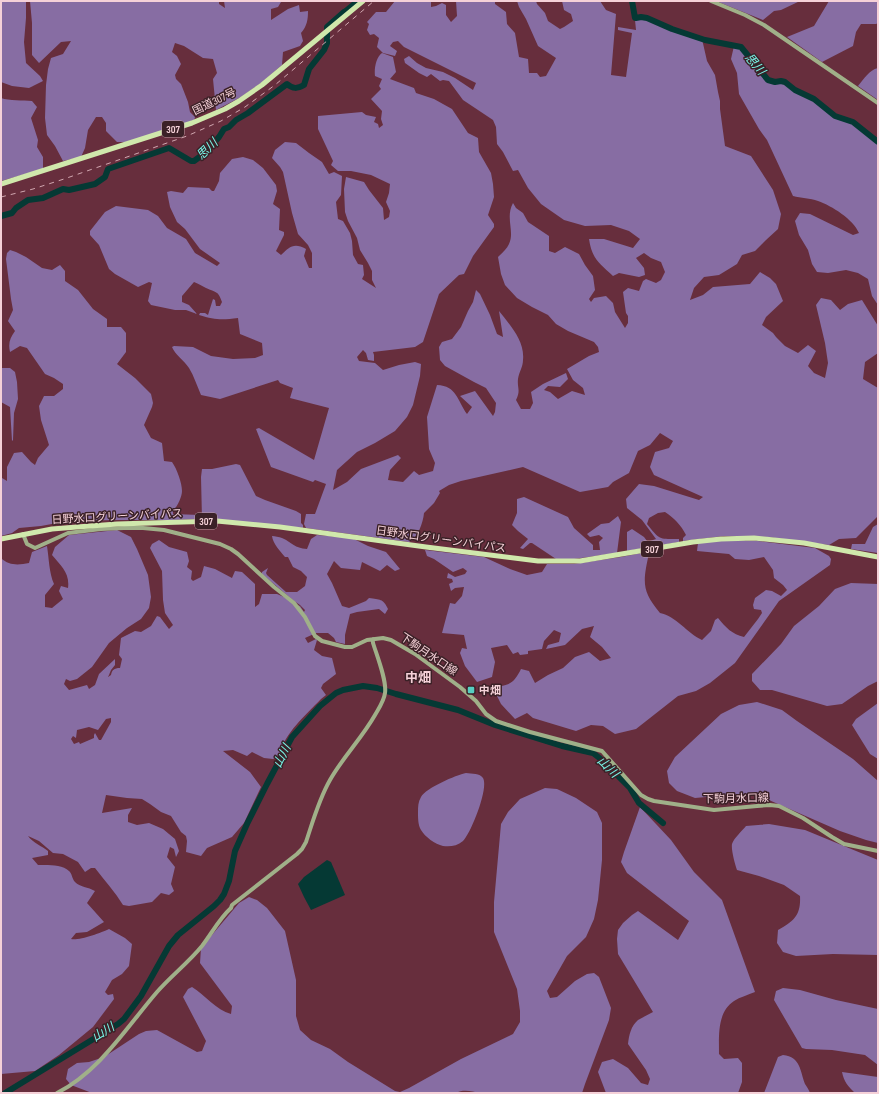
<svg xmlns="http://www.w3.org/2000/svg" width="879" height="1094" font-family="'Sofia Sans Condensed','Noto Sans JP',sans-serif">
<rect width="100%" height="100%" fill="#672e3d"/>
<path fill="#876da3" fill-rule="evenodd" d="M1 1H26V18L24 42 26 63 40 76 43 81 29 88 12 86 1 82Z
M30 1H219V4L225 8 224 1H280L281 2 278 7 271 9V20L288 9 299 5 300 12 308 11C308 20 307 26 301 33L303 41 300 46 283 52 282 65 261 83 241 97 216 110 213 79 217 73 213 59 203 58 184 46 175 43 172 52 177 56 181 64 175 75 176 79 181 84 188 102 190 112 195 117 194 121 126 142H117L106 131V123L102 117H96L88 130 85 148 81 157 63 161 55 146 47 135 45 118 46 85 48 69 51 58 63 54 71 41 61 42 39 63 32 55V23Z
M395 1H431V7L436 6 442 3 446 5V15L451 22 457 16 456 1H495V4L506 12 507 24 515 33 519 57 528 59 529 73H537L540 77 546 76 556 58 538 46 526 19 519 7 517 1H536L537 4 545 13 548 21 560 29 564 27 573 21 571 14 564 10 562 1H600L606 10 616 14 611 75 626 77 632 33 618 30V27L636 30 635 20 646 19 674 31 702 39 707 61 715 75 718 92 720 101V109L725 146 751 156 773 190 781 214 778 229 766 240 755 251 742 255 737 264 719 275 704 277 694 288 690 300 703 295 713 287 750 284 760 272 770 278 776 284 783 301 766 317 762 325 773 333 776 337 785 346 798 353 808 345 816 351 808 366 814 373 825 378 828 363 825 343 816 305 821 298 831 300 840 310 848 304 862 300 878 326V353L865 362 863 379 878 388V516L856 538 839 539 829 545 768 537 724 536 683 541V538L686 535C681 525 674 518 665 512L658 513 649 518 647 524C660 540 658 539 679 539V542L627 551V532L632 529 644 537 647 541H650L656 539 642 520 627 508 626 499 639 484 654 486 699 500 703 497 654 475 650 467 655 452 669 448 673 441 660 433 650 445 638 451 629 473 613 482 608 487 580 492 523 467 461 481 449 485 439 491 440 493 434 503 424 513C423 523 418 537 409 542L306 528 304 524 306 514H315L326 484 315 480 313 482 271 467 256 429 259 428 314 460 329 408 290 398 293 388 280 383 278 380 220 399 201 395C197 386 194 376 189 368 184 360 175 355 172 347L174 346 193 347 211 356 233 359 255 358 263 355 262 343 240 334 238 318C222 320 215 320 199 315L200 313H205L208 315 213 299 215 300 216 306H220L222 302C218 290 216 293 206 288 202 286 199 284 194 282L182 296V302L189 305 197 314 186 310H175L151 305 148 301 152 283 149 282 138 287 115 274 109 269 99 245 90 235V231L105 212 116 206 148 210 158 216 167 228 186 239 195 253 217 266 220 263 200 249 185 229 177 222 170 207 167 192 171 191 183 193 188 187 209 188 212 191H214L219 181 220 173 232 159 243 157 253 160 263 168 276 185 277 191 273 204 280 209 279 230 284 232V235L276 251 281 255C289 247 294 242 306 249L304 256 309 268H312V253L308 245 298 234 292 213 283 172 280 167 272 158 275 150 285 142 296 143 309 153 322 162 329 174 334 172 342 176 341 195 336 202 338 219 343 221 350 233 352 241 353 255 358 264 363 265 364 275 362 279 376 288 372 280V271L368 263 360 250 357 238 348 221 345 212 344 189 346 177 364 182 369 190 383 208 384 220 389 217 390 211 386 202 389 193 390 184 371 175 351 171H338L331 165 333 161 318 129V116L362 112 366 115 376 117 374 122 378 124 379 128 383 125 381 119 382 111 371 99 381 89 379 86 382 79 375 76C374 69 376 57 382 53L393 57 396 72 390 79 414 88 416 93 434 99 452 109 468 133 478 138 479 152 491 173 493 184 494 197 488 215 494 224V227L473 256 464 274 459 275 439 294 423 342 415 347 373 352 374 355V361L368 360 366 353 363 350 357 357 359 361 375 363 383 370 399 365 415 362 421 364 420 376 413 405 407 417 395 431 375 443 357 452 337 470 333 490 347 482 361 469 398 455 401 458 390 470 388 480 403 482 414 471 419 475 433 471 435 463 429 449 427 417 437 385C457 386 457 400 467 414L472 407 460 396 475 391 493 416 495 412 496 403 486 388 474 382 445 366 440 360 439 347 442 342 452 339 461 327 468 311 473 302 476 290 480 294 490 315 497 334 503 337 499 311C510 325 525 341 523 360 523 367 519 372 518 379 517 388 521 390 516 400L521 409H530L533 403 531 392 543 384 566 373 568 379 560 387 548 386 544 390 550 392 558 399 572 391 585 395 583 388 573 380 567 369 589 356 599 352 598 347 594 342 568 331 556 324 548 315 532 307 517 298 505 285 501 274 498 257C502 253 507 249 509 244 515 231 505 218 513 203L516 208 523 213 528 222 549 236V251L555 253 565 247 579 254 585 265 593 276 595 290 589 299 591 302 594 298 606 296 613 303 615 312 625 328 628 323V316L626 313 623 292 628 288 639 291 643 281 646 279 656 283 661 280 665 272 661 262 651 258 644 253 636 258 644 268 645 275 639 277 619 273 613 276C599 263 592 259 589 239H604L633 248 640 239 629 231 611 225 585 226 564 220 541 204 528 188 518 170 513 171 503 152 497 144 496 127 493 120 463 100 449 81 443 80 440 81 431 74 427 77 419 73 405 63 404 59 409 56 417 63 426 68 443 72 455 78 473 90 476 83 404 47 398 41 393 42 390 46 397 51 395 56 383 53 377 47 379 38 374 34 370 35 367 30 369 24 367 22 376 12H386Z
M716 1H800L781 10 774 11 763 20Z
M829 1H878V23L876 24H861L856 32 853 46 822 62 787 37 814 26Z
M734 46 739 47 765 79 774 84 783 83 799 94 813 100 834 116 849 121 860 128 878 144V305L872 296 868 279 858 273 846 270 828 273 817 272 812 264 808 250 799 235 795 221 800 213 810 214 853 235 859 233C853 219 832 206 818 201 810 198 801 198 793 196L767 140 759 129 739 94 737 73 731 59Z
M878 68V100L858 86C864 79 869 70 878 68Z
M1 98C9 101 23 100 32 101L37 107 31 118 38 140 37 147 43 157V169L1 181Z
M10 250 16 252 26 257 42 268 52 270 60 265 65 271V281L78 290 93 309 107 319V327H121L126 333V352L117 364 135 378 151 394 153 403 152 407 144 425 151 438 162 443 164 461 172 462C177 469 182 483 182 491 182 497 177 507 173 511V514L200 515V519L171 520H119L68 521 41 526 19 528 12 533 1 536V474L2 478 7 481V467L14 453 22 452 31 462 35 465 38 458 49 445 41 420 39 406 44 396H54L63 389V384L54 378 45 374 27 348 20 346 10 352C8 343 10 338 15 331L8 321 13 310 11 299 6 259 7 253Z
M1 368H10L15 372 17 382 18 399 14 413 13 440 12 441 10 407 1 402Z
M236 464 240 465 256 496 265 500 296 511 301 514V523L303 525V528L202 519 201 477 202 469H212Z
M524 497 568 517 574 528 593 545V550H600L599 542 603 538 599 535 590 537 587 534 601 524 609 523 618 516 621 522 617 553 574 559H556L532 543H530L523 549 520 548 528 539 518 531 512 525 517 513V499Z
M878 524V553L851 549 852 544H865L873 527Z
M117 530 131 537 137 549 148 575 151 597 149 608 141 619 127 628 109 643 92 667 77 679 70 681 66 679 64 684 69 690 87 685 89 689 95 685 99 674 115 659V665L111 670 109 675 108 677 111 675C112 670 114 668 120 668L122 659 119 655 121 638 135 631 141 632 151 626 157 616 160 617 169 629 173 625 165 613 163 600 162 571 150 548 152 544 159 540 169 547 187 552 189 561 187 567 192 571 191 579 193 581 201 577 204 566 215 569 232 578 235 571 242 572 255 584V607L259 604 262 594H277L284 597 294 604 300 606 304 612 305 610 300 605 294 601 262 574V572L268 568 266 573 267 575 286 592H297L305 586 307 577 301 571 293 567 288 557H285C280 551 273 544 272 536 275 536 279 537 282 538 293 543 294 548 307 549L311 539 317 535 352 538 368 546 386 552 400 569 395 571 387 565 380 571 362 562 360 570 341 568 334 561 327 574 332 583 342 606 349 608 366 601 369 598C380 600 383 598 388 609L385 614 379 609 357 612 350 614 345 635V644L336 642 334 638 328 633H316L305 638 308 643 316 639 317 640 314 650 322 656 332 658 336 674 323 684 321 688 326 695 321 699C305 716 285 732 279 756L273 759 264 758 252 752 247 756 233 750 223 751 250 772 261 787 244 823 232 837 207 848 201 856 186 852 187 841 186 836 181 832 171 816 161 812 150 804 142 799 127 798 106 795 102 813 132 808 128 815V822L137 825 149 823 163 829 175 839 179 851 176 857 174 849 170 847 167 857 175 867 171 884 174 891 169 895 161 893 152 902 129 906 123 905C115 892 105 881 95 868H91L85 872 78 862 63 854 53 853 39 841 28 836C33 843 42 846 48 851V855L32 858 38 865C47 865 62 864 69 871 72 873 72 879 75 882 80 887 88 887 95 891L87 903 104 922 87 932 76 933 71 939C78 941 101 933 109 929L125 938 132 944 129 966 122 974 112 980 105 992 108 995 113 994 114 999 93 1027 59 1055 35 1071 1 1074V558C9 566 19 565 29 563L32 552 47 546C49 558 49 573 54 584L45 595V607L52 608 63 599 59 591 61 586 68 588C70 573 61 566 52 555L55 547 69 535ZM111 718V722L101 740H99L95 733 94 735V738L80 744 79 742 74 744 71 739 73 736 76 738 77 730 89 727 98 730 106 719Z
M729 540 758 541 815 548 829 556 831 559 830 565 779 601 735 663 710 683 696 691 678 696 636 729 615 734 603 726 591 725 576 731 533 718 527 713 515 719 501 704 497 696 500 686C512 685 516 679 521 669L529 671 535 683 548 675 563 668 575 657 589 652 600 661 611 658 602 647 590 637 594 626 582 629 565 645 546 649 548 645 559 642 561 633 554 630 544 641 542 649 528 651V654L520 655 518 652 513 654 507 645 491 648 495 662 492 677 477 682 465 666 460 653 462 648 467 649 464 635 442 633 450 603 455 604 462 596 464 587 455 588 451 591 449 584 453 582 452 579 447 578 448 573 455 577 465 574 467 571 463 568 453 572 434 559 427 556 425 550 484 557 510 569 527 575 542 572 547 564H574L621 557 647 552 649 553C643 582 641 590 660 613 676 616 687 633 702 640L711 631 715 620 718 618C726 628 732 634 744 637L758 619 762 613 761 610 754 609 753 605 755 598 766 590 772 591 781 596 787 590 783 585 774 578 773 570 764 557 749 560 735 559 729 554 697 551 698 543Z
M851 583 878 584V681L868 686 842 704 827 706 772 690H760L752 681V674L781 644 794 626 819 606 835 589Z
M757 702 782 710 797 721 853 759 878 781V843L866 840 840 831 762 797 739 794 695 798 677 791 669 783 667 771 675 757 721 714 739 705Z
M878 703V759L870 754 852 725 856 719Z
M466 773C472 774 480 773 483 778 489 788 471 833 463 841 457 846 450 847 443 846 435 844 425 837 421 830 418 825 418 818 418 812 418 807 418 802 421 797 426 788 456 775 466 773Z
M545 788 557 789 576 798 597 812 602 823V860L598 900 594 919 586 937 567 956 547 991 550 998 557 997 575 981 587 974 594 973 599 977 611 1008 609 1020 585 1084 582 1093H479C473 1091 462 1089 456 1093H92L71 1085 66 1079 68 1069 77 1063 89 1062 104 1057 139 1034 146 1031 157 1030 197 1052 202 1051 206 1041 183 997 188 989 192 987C205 995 216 1010 231 1014L232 1006 200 963 201 948 239 903 249 897 257 900 267 908 285 931 296 980V1016L300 1030 311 1040 330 1049 348 1062 395 1091 400 1092 409 1088 461 1059 513 1034 520 1022V1011L517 989 494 932V902L501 824 508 812 520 799Z
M640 807 671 840 694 872 722 900 755 992C748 995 740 997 734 1001 717 1012 719 1036 719 1054L724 1059 738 1058 742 1063V1082L738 1093H606L598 1072 602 1062 613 1059 628 1068 641 1083 648 1085 650 1079 646 1070 628 1044C629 1035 631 1026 638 1020 643 1017 648 1015 653 1012L618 954 617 939 618 930 623 923 632 915 638 911 678 940 689 921 627 873 621 862 624 852Z
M769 824 805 830 878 860V955L833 954 796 956 783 952 777 943 778 930C794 921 801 915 800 896L784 885 759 876 737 870C735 864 731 850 732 844 734 838 742 831 746 826Z
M783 988 800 990 836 1000 878 1009V1065L865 1055 832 1050 806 1049 802 1048 774 1000 776 991Z
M783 1055C801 1057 800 1071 805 1084 807 1087 809 1090 810 1093H764L778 1057Z
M842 1072 878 1077V1093H855C848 1086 844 1082 842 1072Z"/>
<path fill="#053934" d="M327 860 331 862 345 895 311 910 304 897 298 884 304 877Z"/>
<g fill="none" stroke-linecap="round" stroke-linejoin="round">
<path stroke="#053934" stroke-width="6" d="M632 1 635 18H636L641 17 647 18 672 29 705 40 741 47 768 80 775 82 781 81 785 82 795 90 814 99 835 116 853 122 878 142
M347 10 358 1
M1 216 12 213 16 208 28 200 43 198 63 189 69 190 95 184 105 177 108 169 169 148 191 161H194L205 153 219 137 224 129 229 127 236 120 248 113 287 84C293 89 297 89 304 85L309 69 324 50 327 43V27L344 12
M5 1093 118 1024 124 1019 141 996 169 946 178 935 214 906 220 900 224 894 229 881 235 851 247 824 267 784 292 737 320 706 336 693 343 690 363 686 377 688 396 694 458 710 495 725 562 746 593 753 602 760 630 788 639 803 663 823"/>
<path stroke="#a0b089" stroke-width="4" d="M711 1 745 15 764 25 878 103
M23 534 27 544 35 548 68 533 101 529 124 528H143L164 530 220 544 231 549 238 554 274 587 294 603 305 617 315 636 322 641 345 647H352L367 640 383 638 391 640 415 654 460 687 476 701 486 714 496 721 530 732 602 751 641 795 648 799 654 801 714 810 757 806 770 805 779 806 803 818 832 837 844 844 878 851
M57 1093C100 1071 126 1028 157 992 171 976 188 963 202 946 212 933 219 919 231 908L232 905 297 854 302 849 306 842C313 821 319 799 330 780 343 757 362 738 375 715 379 708 384 701 385 693 387 681 377 656 373 643V639"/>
<path stroke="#d0e8ac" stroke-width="5" d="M1 184 192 123 225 109 239 101 262 85 363 1
M1 539 52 529 77 527 117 524 217 521 280 527 426 547 538 561H580L693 542 721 539 754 538 804 543 878 557"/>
<path stroke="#d1a7b0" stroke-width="1" stroke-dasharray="5 5" stroke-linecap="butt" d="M1 197 33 189 64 179 187 136 221 121 245 107 275 85 374 1"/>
</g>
<rect fill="#57cec1" stroke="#3b2127" stroke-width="1.5" x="467" y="686" width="8" height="8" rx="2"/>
<g text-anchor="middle" stroke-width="3" stroke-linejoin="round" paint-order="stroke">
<g fill="#3b2127" stroke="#bd9ca3" stroke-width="1">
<rect x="162" y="121" width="22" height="16" rx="3"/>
<rect x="195" y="513" width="22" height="16" rx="3"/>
<rect x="641" y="541" width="22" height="16" rx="3"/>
</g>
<g font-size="10" font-weight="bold" fill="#f5d1d8">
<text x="173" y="133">307</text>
<text x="206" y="525">307</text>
<text x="652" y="553">307</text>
</g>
<g font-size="11" fill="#f5d1d8" stroke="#3b2127">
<text transform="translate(214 101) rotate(-26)" y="4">国道307号</text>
<text transform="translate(117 516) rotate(-3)" y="4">日野水口グリーンバイパス</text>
<text transform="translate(441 539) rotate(8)" y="4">日野水口グリーンバイパス</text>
<text transform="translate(429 654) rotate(34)" y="4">下駒月水口線</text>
<text transform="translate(736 798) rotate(-1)" y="4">下駒月水口線</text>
</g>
<g font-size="11" font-weight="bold" fill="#f5d1d8" stroke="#3b2127" text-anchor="start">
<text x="479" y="694">中畑</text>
</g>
<g font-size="12" font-style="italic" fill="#78f8ea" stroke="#3b2127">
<text transform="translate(755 64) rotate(50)" y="4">思川</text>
<text transform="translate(207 149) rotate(-44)" y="4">思川</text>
<text transform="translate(282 756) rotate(-63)" y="4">山川</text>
<text transform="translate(608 767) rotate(44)" y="4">山川</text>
<text transform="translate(103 1032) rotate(-32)" y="4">山川</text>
</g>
<g font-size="13" font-weight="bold" fill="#f5d1d8" stroke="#3b2127">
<text x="418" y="682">中畑</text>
</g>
</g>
<rect width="879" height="1094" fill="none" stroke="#f5d1d8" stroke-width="4"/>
</svg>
